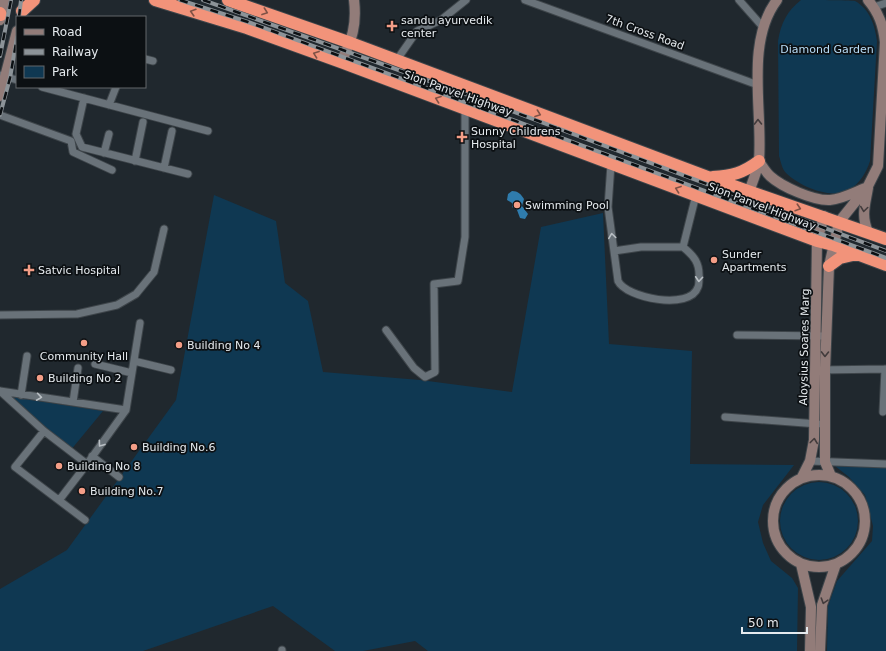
<svg xmlns="http://www.w3.org/2000/svg" width="886" height="651" font-family="'DejaVu Sans',sans-serif">
<rect width="100%" height="100%" fill="#20282e"/>
<path fill="#0f3852" d="M801 0C811 0 849 0 855 1 870 9 875 26 877 41L870 161C866 173 860 184 848 190 831 200 799 186 786 173 782 169 781 162 779 156L778 41C781 23 787 11 801 0Z
M214 195 276 221 285 283 308 301 323 372 420 380 512 392 541 227 603 213 609 344 692 351 690 464 794 465 763 505 758 522 763 543 771 561 792 578 798 588 797 651H428L415 641 363 651H335L273 606 143 651H0V589L67 550 176 400Z
M0 395 103 411 70 451Z
M835 466 886 467V651H827L828 606 837 581 872 541 873 526 865 495 849 477Z
M780 521a39 39 0 1 1 78 0a39 39 0 1 1-78 0Z"/>
<path fill="#2f7cad" d="M512 191C518 191 521 194 524 199L522 206 528 214 525 219 520 218 517 210 512 207V203L507 200 508 194Z"/>
<g fill="none" stroke-linecap="round" stroke-linejoin="round">
<defs>
<path id="street" d="M525 0 758 85
M739 0 762 26
M874 7 886 3
M145 59 153 61
M396 61 417 31 441 20 466 0
M0 75 17 80
M42 87 208 131
M84 98 76 134 82 147 188 174
M109 105 116 87
M0 115 71 141 73 152 112 170
M104 153 109 134
M135 161 143 122
M611 164 608 207 618 281C626 298 690 311 698 287 699 285 699 280 699 278 700 263 694 256 683 247H641L614 251
M164 168 172 131
M683 247 696 195
M0 315 77 314 117 305 136 294 154 272 164 229
M386 330 414 368 425 377 435 372 434 284 458 281 465 237V109
M737 335 826 336
M134 361 171 370
M95 364 132 373
M820 370 886 369
M0 391 126 410 87 464 44 431 0 391
M21 395 27 356
M73 402 78 368
M126 410 140 323
M883 412 885 369
M725 417 818 424
M44 431 15 467 85 520
M92 456 119 477
M810 461 886 464
M60 499 87 464
M282 650V651"/>
<path id="secondary" d="M0 20 4 0
M341 62C352 40 357 25 354 0
M0 96 17 31
M759 161C762 166 766 172 770 176 782 187 814 201 830 200 842 199 853 193 865 188
M868 188C865 206 861 215 868 232
M741 212C746 197 757 175 759 160 763 111 745 42 777 0
M773 521a46 46 0 1 1 92 0a46 46 0 1 1-92 0Z
M831 476 825 462V370L829 266 839 222 868 186 878 166 885 42C883 25 879 13 868 0
M802 477 810 461 814 440 817 241 824 216
M801 564 811 607 810 651
M820 651 822 605 836 564"/>
<path id="highway" d="M155 0 247 28 341 62 817 241 833 245 886 265
M228 0 351 43 708 177 886 239
M22 11 34 0
M0 13 1 15
M713 177C732 176 743 173 759 161
M829 266 840 258 857 254"/>
</defs>
<use href="#street" stroke="#3e454a" stroke-width="9"/>
<use href="#secondary" stroke="#3e454a" stroke-width="12"/>
<use href="#highway" stroke="#3e454a" stroke-width="14"/>
<use href="#street" stroke="#697279" stroke-width="7"/>
<use href="#secondary" stroke="#927c79" stroke-width="10"/>
<use href="#highway" stroke="#f2937a" stroke-width="12"/>
<defs>
<path id="rail" d="M180 0 248 22 886 258
M203 0 474 97 886 251
M19 17 21 0
M0 56 11 0
M0 115 10 78 17 37"/>
</defs>
<use href="#rail" stroke="#8c9398" stroke-width="4"/>
<use href="#rail" stroke="#0c1013" stroke-width="2.5" stroke-dasharray="8" stroke-linecap="butt"/>
</g>
<defs><path id="oneway-chevron" d="M-2-3.5L2.5 0L-2 3.5" fill="none" stroke-width="1.6" stroke-linecap="round" stroke-linejoin="round"/></defs>
<g stroke="#7f5246">
<use href="#oneway-chevron" transform="translate(193 12) rotate(-163)"/>
<use href="#oneway-chevron" transform="translate(265 12) rotate(20)"/>
<use href="#oneway-chevron" transform="translate(316 54) rotate(-160)"/>
<use href="#oneway-chevron" transform="translate(438 99) rotate(-160)"/>
<use href="#oneway-chevron" transform="translate(538 114) rotate(20)"/>
<use href="#oneway-chevron" transform="translate(678 189) rotate(-160)"/>
<use href="#oneway-chevron" transform="translate(798 208) rotate(18)"/>
</g>
<g stroke="#423b3c">
<use href="#oneway-chevron" transform="translate(758 122) rotate(-91)"/>
<use href="#oneway-chevron" transform="translate(864 209) rotate(98)"/>
<use href="#oneway-chevron" transform="translate(825 354) rotate(91)"/>
<use href="#oneway-chevron" transform="translate(814 441) rotate(-83)"/>
<use href="#oneway-chevron" transform="translate(824 601) rotate(107)"/>
</g>
<g stroke="#bac0c5">
<use href="#oneway-chevron" transform="translate(612 236) rotate(-98)"/>
<use href="#oneway-chevron" transform="translate(699 279) rotate(94)"/>
<use href="#oneway-chevron" transform="translate(39 397) rotate(8)"/>
<use href="#oneway-chevron" transform="translate(101 444) rotate(126)"/>
</g>
<g fill="#f49e87" stroke="#0c1013" stroke-width="1.5">
<path d="M390 20h4v4h4v4h-4v4h-4v-4h-4v-4h4z"/>
<path d="M460 131h4v4h4v4h-4v4h-4v-4h-4v-4h4z"/>
<circle cx="517" cy="205" r="4"/>
<circle cx="714" cy="260" r="4"/>
<path d="M27 264h4v4h4v4h-4v4h-4v-4h-4v-4h4z"/>
<circle cx="84" cy="343" r="4"/>
<circle cx="179" cy="345" r="4"/>
<circle cx="40" cy="378" r="4"/>
<circle cx="134" cy="447" r="4"/>
<circle cx="59" cy="466" r="4"/>
<circle cx="82" cy="491" r="4"/>
</g>
<g text-anchor="middle" stroke-width="3.5" stroke-linejoin="round" paint-order="stroke">
<g font-size="11" fill="#e5eaee" stroke="#0c1013" text-anchor="start">
<text x="401" y="24">sandu ayurvedik<tspan x="401" dy="13">center</tspan></text>
<text x="471" y="135">Sunny Childrens<tspan x="471" dy="13">Hospital</tspan></text>
<text x="525" y="209">Swimming Pool</text>
<text x="722" y="258">Sunder<tspan x="722" dy="13">Apartments</tspan></text>
<text x="38" y="274">Satvic Hospital</text>
<text x="187" y="349">Building No 4</text>
<text x="84" y="360" text-anchor="middle">Community Hall</text>
<text x="48" y="382">Building No 2</text>
<text x="142" y="451">Building No.6</text>
<text x="67" y="470">Building No 8</text>
<text x="90" y="495">Building No.7</text>
</g>
<g font-size="11" fill="#e5eaee" stroke="#0c1013">
<text transform="translate(645 32) rotate(20)" y="4">7th Cross Road</text>
<text transform="translate(458 93) rotate(20)" y="4">Sion Panvel Highway</text>
<text transform="translate(762 206) rotate(21)" y="4">Sion Panvel Highway</text>
<text transform="translate(804 347) rotate(-89)" y="4">Aloysius Soares Marg</text>
</g>
<g font-size="11" fill="#b8ddf8" stroke="#0c1013">
<text x="827" y="53">Diamond Garden</text>
</g>
</g>
<rect x="16" y="16" width="130" height="72" fill="#0c1013" stroke="#63676b"/>
<rect x="24" y="29" width="20" height="6" fill="#927c79" stroke="#63676b"/>
<text x="52" y="36" font-size="12" fill="#e5eaee">Road</text>
<rect x="24" y="49" width="20" height="6" fill="#8c9398" stroke="#63676b"/>
<text x="52" y="56" font-size="12" fill="#e5eaee">Railway</text>
<rect x="24" y="66" width="20" height="12" fill="#0f3852" stroke="#63676b"/>
<text x="52" y="76" font-size="12" fill="#e5eaee">Park</text>
<path d="M742 627v6h65v-6" fill="none" stroke="#e5eaee" stroke-width="2"/>
<text x="748" y="627" font-size="12" fill="#e5eaee" stroke="#0c1013" stroke-width="3" paint-order="stroke">50 m</text>
</svg>
